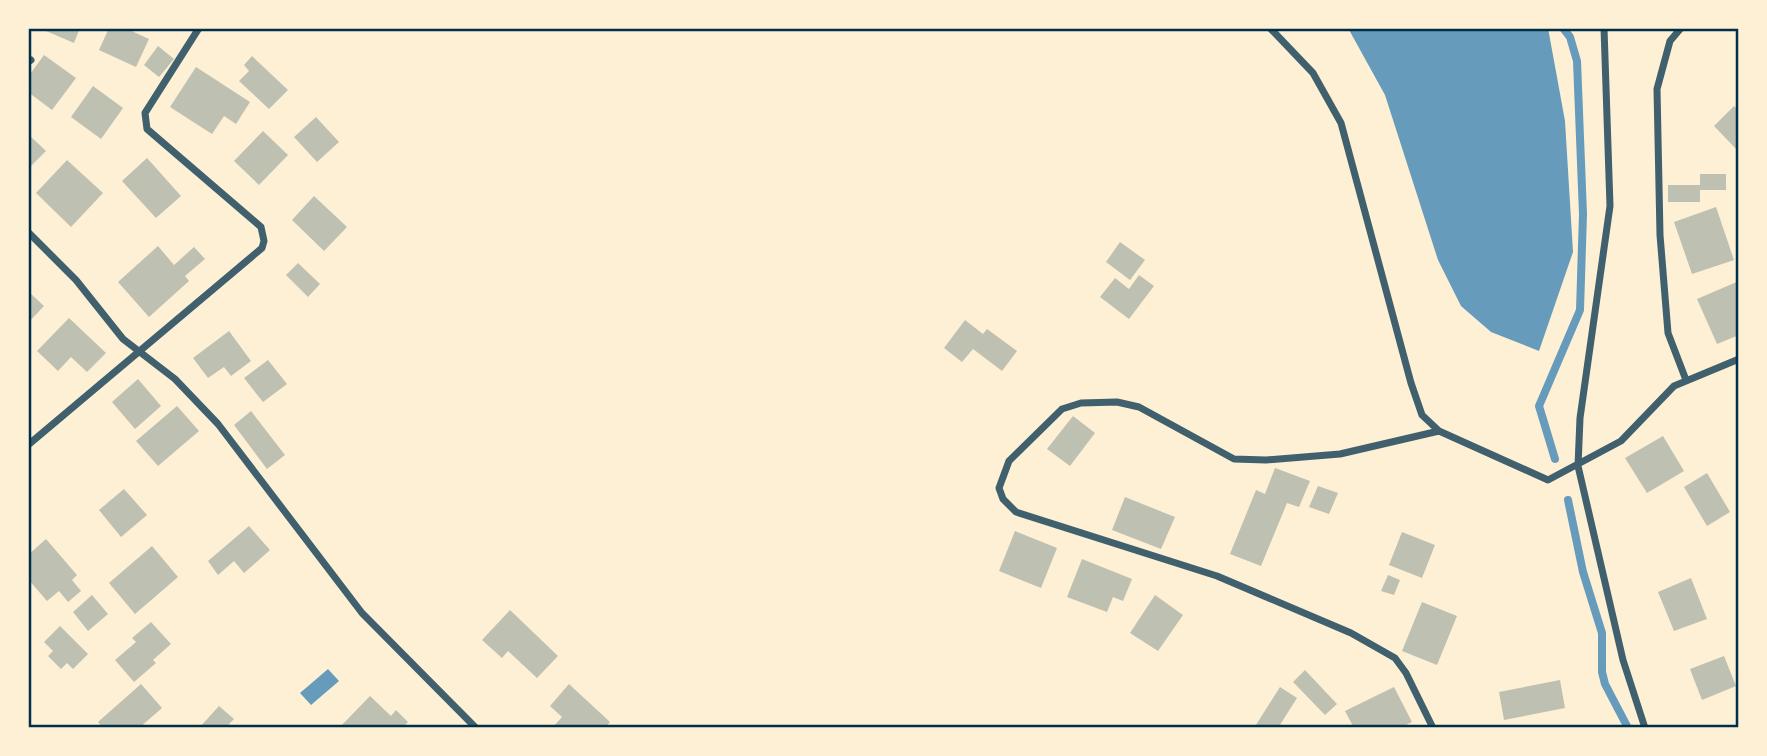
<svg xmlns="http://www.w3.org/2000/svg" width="1767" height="756" font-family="Raleway,sans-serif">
<rect width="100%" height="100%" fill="#fdf0d5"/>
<path fill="#669bbc" d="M1348 28H1548L1565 121 1573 252 1539 351 1491 332 1461 306 1438 260 1385 95Z
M328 669 339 681 311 705 300 693Z"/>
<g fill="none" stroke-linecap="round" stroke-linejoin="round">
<path stroke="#669bbc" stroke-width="8" d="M1555 459 1539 406 1580 310 1583 214 1577 61 1570 37 1563 28
M1568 500 1583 572 1602 633V672L1605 684 1628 728"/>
</g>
<path fill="#bec0b2" d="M39 28H80L74 43Z
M109 28H125L149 39 136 67 99 50Z
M158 46 174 59 159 77 144 65Z
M44 55 76 78 52 110 28 92V77Z
M252 56 288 90 269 109 239 81 249 71 244 65Z
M196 67 250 102 236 124 224 116 212 134 170 107Z
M93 86 123 108 101 139 71 117Z
M1734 106 1739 111V152L1714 126Z
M316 117 339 142 317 162 294 137Z
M263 131 288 155 259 185 234 161Z
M28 134 46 151 28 169Z
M147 158 181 196 156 218 122 181Z
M67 160 103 193 71 227 36 193Z
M1700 174H1726V190H1700V202H1668V185H1700Z
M314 196 347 227 324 251 292 220Z
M1716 207 1734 260 1692 274 1674 222Z
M1120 242 1145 260 1130 280 1106 262Z
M158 246 174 265 194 247 205 259 185 276 189 281 149 317 118 282Z
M298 263 320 284 308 297 286 275Z
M1139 275 1154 286 1129 319 1100 297 1115 278 1129 289Z
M1739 281V335L1717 344 1697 299Z
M28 291 44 306 28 323Z
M69 318 106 353 87 372 71 357 58 371 37 351Z
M965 320 983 334 987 329 1017 351 1002 371 973 349 962 362 944 348Z
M229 331 251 361 231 376 224 367 208 378 193 358Z
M268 360 287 384 263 402 244 378Z
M138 379 161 406 135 429 112 402Z
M177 406 199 431 158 466 136 441Z
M251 411 285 455 267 469 234 425Z
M1073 416 1095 433 1070 466 1047 449Z
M1663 436 1684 471 1647 493 1625 458Z
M1275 468 1310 481 1299 507 1287 503 1261 566 1230 554 1256 490 1265 494Z
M1707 473 1730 512 1707 526 1684 487Z
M1318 486 1338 493 1329 514 1309 507Z
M124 489 147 515 121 537 99 510Z
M1125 497 1175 517 1161 549 1112 530Z
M249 526 270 550 244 573 234 561 218 575 208 561Z
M1015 531 1057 548 1041 588 999 571Z
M1402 532 1435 545 1422 578 1389 565Z
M46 539 77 575 72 580 81 591 68 602 59 591 47 601 28 579V555Z
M152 546 178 577 135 614 109 583Z
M1082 559 1132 579 1123 601 1113 597 1107 612 1067 597Z
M1388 575 1400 580 1394 595 1381 591Z
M1691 578 1707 619 1674 631 1658 592Z
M92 595 108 614 88 631 73 612Z
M1155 595 1183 615 1158 651 1130 633Z
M1422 602 1457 616 1437 665 1402 651Z
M510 610 558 656 537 678 508 651 502 658 482 640Z
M151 622 171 644 153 660 156 663 134 682 115 660 136 642 132 638Z
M60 626 88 654 73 669 67 663 61 669 48 656 53 651 44 642Z
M1724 656 1736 686 1702 700 1690 669Z
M1305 670 1337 704 1325 715 1293 682Z
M1560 680 1565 708 1504 720 1499 692Z
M141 684 162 708 139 728H103L98 722Z
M569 684 610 722 605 728H552L562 717 550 706Z
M1280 687 1297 698 1278 728H1254Z
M1394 687 1412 722 1400 728H1354L1345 711Z
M370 696 391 716 396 710 408 722 402 728H339Z
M219 706 234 719 229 724 233 728H199Z"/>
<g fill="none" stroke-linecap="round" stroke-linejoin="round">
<path stroke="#3f606c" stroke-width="7" d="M1270 28 1313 73 1341 123 1411 383 1422 415 1439 431 1548 480 1621 441 1674 386 1739 359
M1604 28 1610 206 1580 418 1578 466 1623 660 1645 728
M1681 28 1670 41 1657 89 1660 235 1668 333 1686 380
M28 62 31 60
M28 232 76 280 123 339 175 379 218 424 362 613 476 728
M28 445 262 248 264 241 261 227 147 129 145 113 199 28
M1433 728 1406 673 1395 658 1351 633 1217 576 1016 512 1003 499 999 488 1009 461 1062 409 1081 403 1117 402 1139 407 1234 459 1266 460 1340 454 1439 431"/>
</g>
<rect width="1767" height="756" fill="none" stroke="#fdf0d5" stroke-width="60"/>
<rect x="30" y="30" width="1707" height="696" fill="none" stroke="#003049" stroke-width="2.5"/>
</svg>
